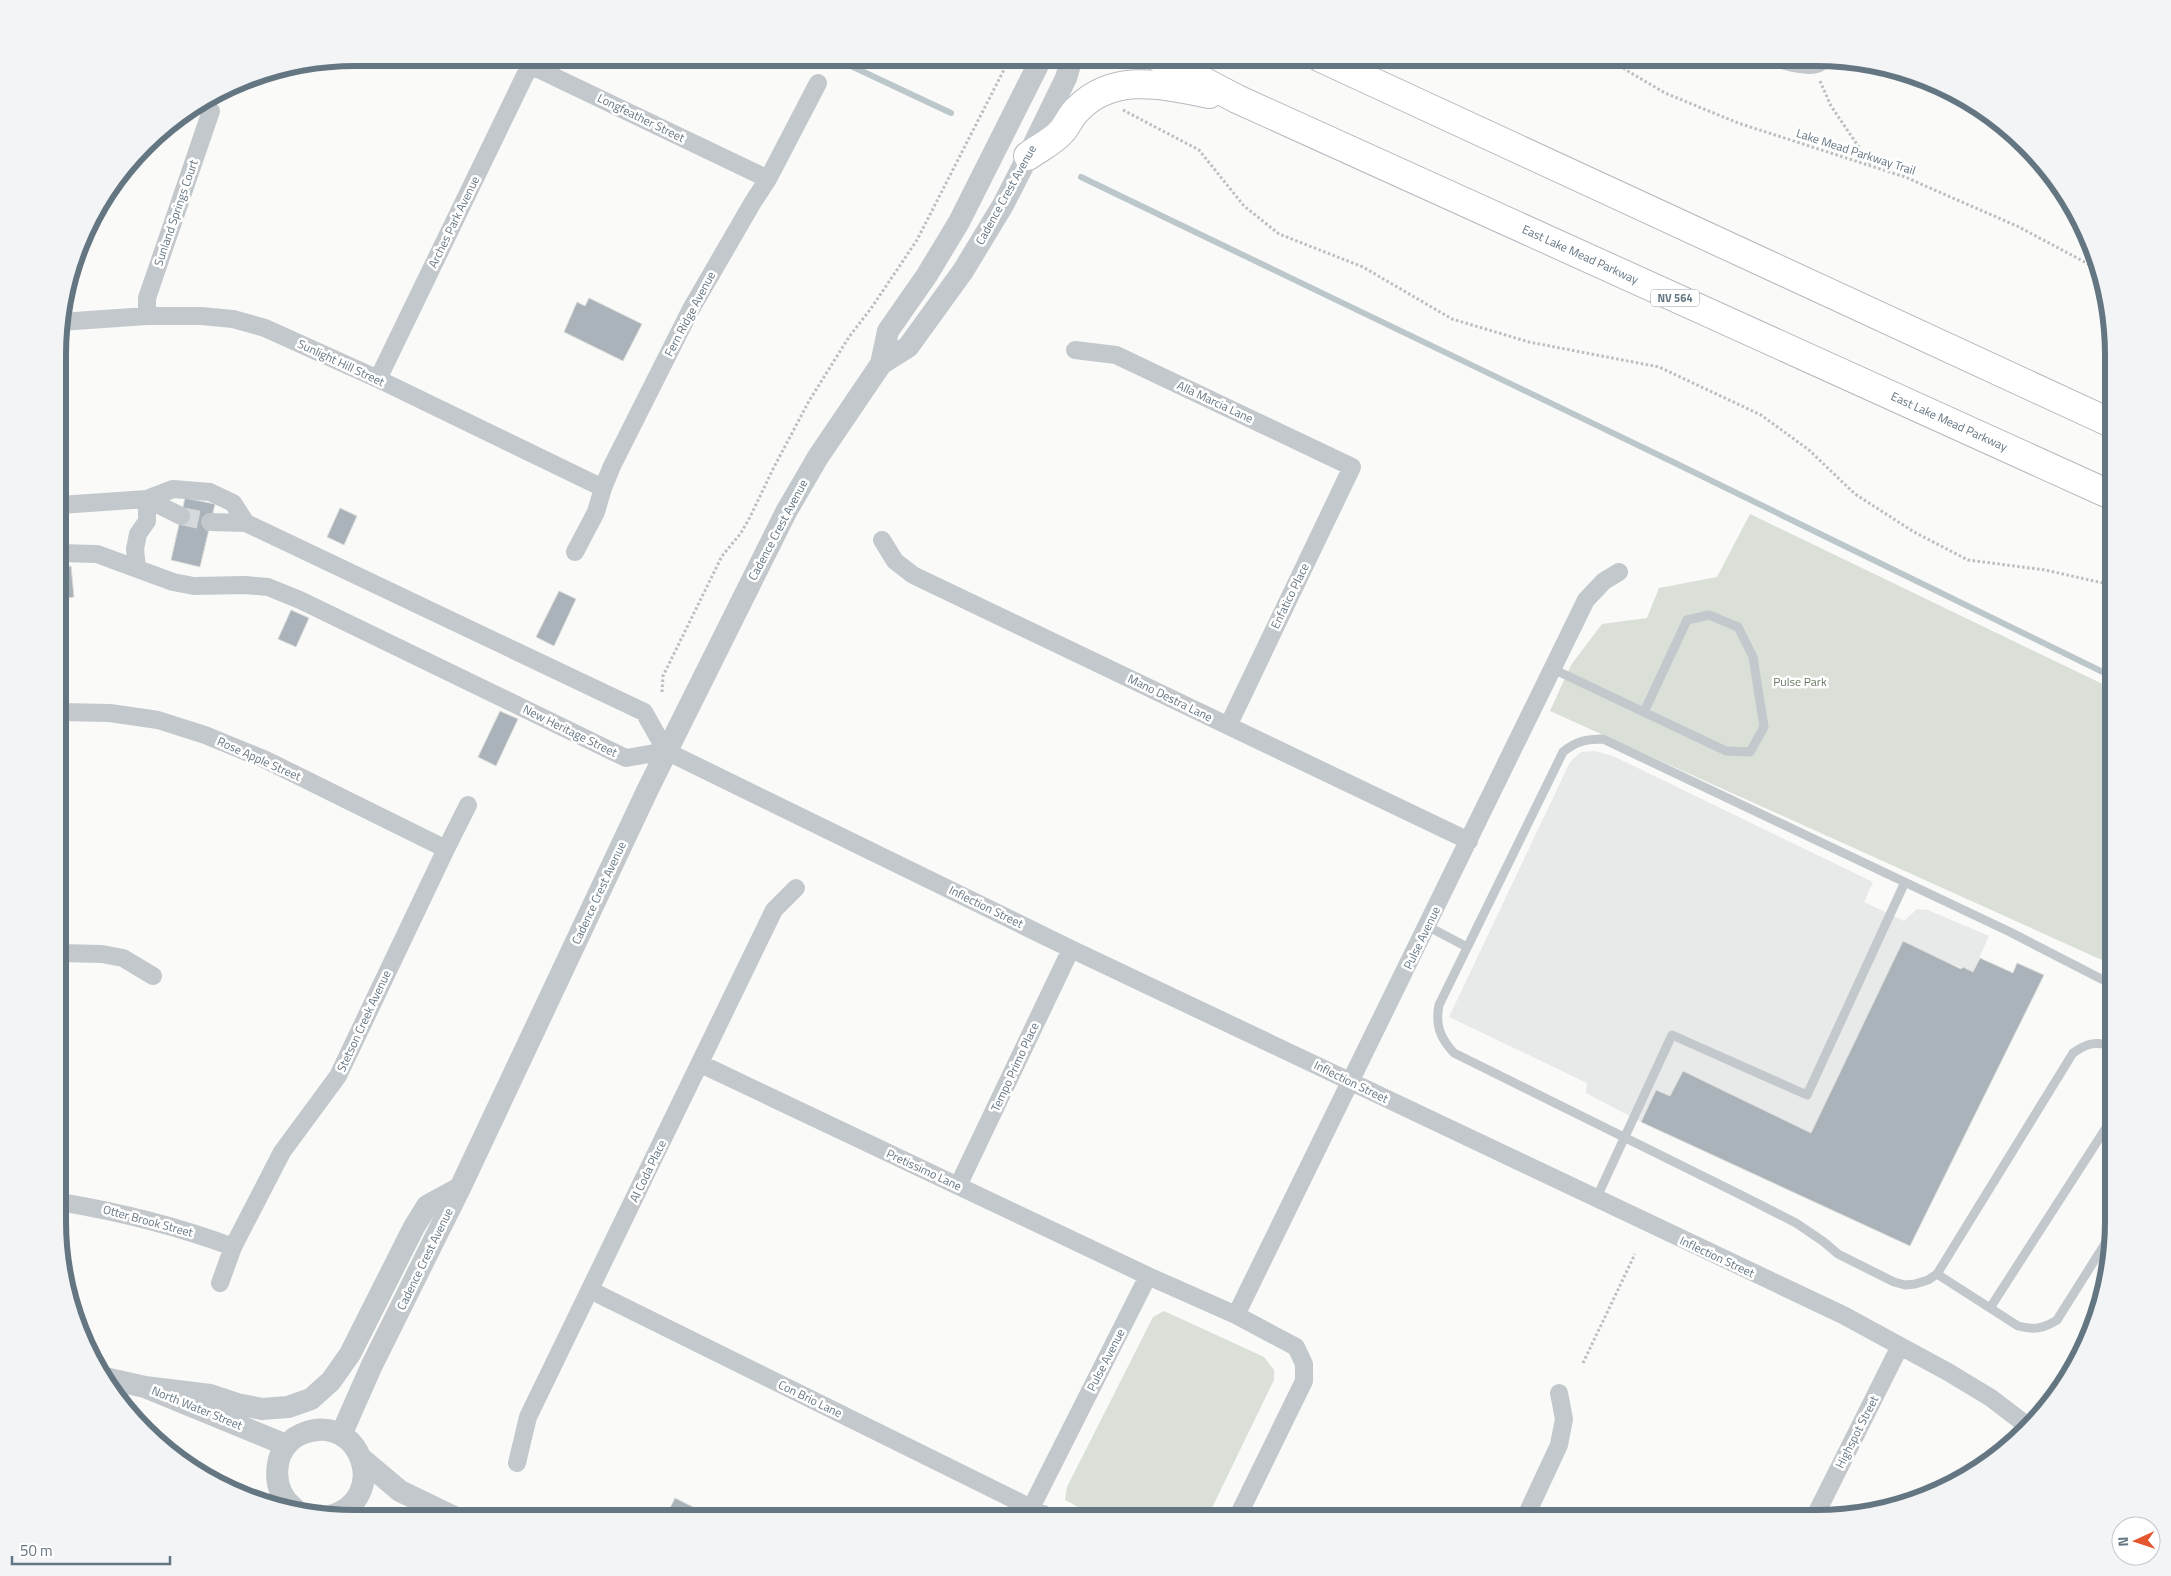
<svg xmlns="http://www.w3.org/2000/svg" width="2171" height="1576" font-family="'Titillium Web',sans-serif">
<rect width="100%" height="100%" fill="#fafaf8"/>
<path fill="#e8e9e9" d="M1595 751 1613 756 1873 882 1864 902 1904 921 1917 909 1928 910 1989 936 1973 972 1947 962 1903 941 1811 1133 1683 1071 1670 1096 1656 1090 1641 1122 1586 1093 1587 1083 1449 1017 1570 762 1581 752Z"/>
<path fill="#dadfd7" d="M1750 514 2113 689V965L1550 711 1571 665 1602 624 1647 618 1659 588 1717 577Z
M1164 1311 1264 1357 1274 1370V1380L1207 1518H1099L1065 1500 1067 1487 1153 1317Z"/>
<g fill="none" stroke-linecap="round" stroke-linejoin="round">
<path stroke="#bbc7cb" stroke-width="6" d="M834 58 951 113
M1081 177 1673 462 2113 677"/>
</g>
<path fill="#aab3b9" stroke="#dcdcda" d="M589 298 642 324 623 361 564 332 577 302 585 306Z
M60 453H64L65 486H60Z
M185 498 215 504 200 567 171 560Z
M340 508 357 516 344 545 327 537Z
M71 566 74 597 60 599V567Z
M559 591 576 599 554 646 536 637Z
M291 610 309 618 296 647 278 639Z
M500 711 518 719 496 766 478 757Z
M1903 941 1961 969 1963 967 1973 972 1980 958 2013 973 2017 963 2044 975 1910 1246 1641 1122 1656 1090 1670 1096 1683 1071 1811 1133Z
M675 1498 713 1517 712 1518H665Z
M724 1509 744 1518H718Z"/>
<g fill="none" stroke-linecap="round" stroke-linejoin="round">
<path stroke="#d5d9db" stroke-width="18" stroke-dasharray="18 9" stroke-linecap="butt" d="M181 516 210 522"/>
<defs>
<g id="primary">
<path id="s1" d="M1159 58 1237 99 2113 496"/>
<path d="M1321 58 2113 424"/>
<path d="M1028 156C1039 148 1054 141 1062 131 1068 124 1071 115 1078 109 1114 72 1164 85 1209 94"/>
</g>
</defs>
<use href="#primary" stroke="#b5babe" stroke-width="30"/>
<path stroke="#bbbfc2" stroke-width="3" stroke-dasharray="2.5 2.5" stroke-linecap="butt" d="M1612 58 1626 70 1665 93 1738 123 1905 177 2017 226 2094 267
M1820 81 1831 106 1871 165
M1123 110 1199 150 1244 206 1279 234 1363 267 1452 319 1529 342 1659 367 1761 415 1809 450 1855 494 1914 532 1968 560 2045 570 2103 583 2113 591
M662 692 663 676 722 556 741 533 750 517 773 469 809 401 849 337 872 307 917 240 1010 58
M1583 1363 1635 1254"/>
<path stroke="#c3c8cc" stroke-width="9" d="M1764 58C1776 64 1808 74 1821 67 1824 65 1826 61 1829 58
M1553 669 1726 751 1750 752 1764 727 1753 657 1738 627 1709 615 1687 620 1644 712
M1427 926 1467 947
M2113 985 2010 932 1603 739C1587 739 1576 741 1563 752L1439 1005C1435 1025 1440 1038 1454 1053L1745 1197 1796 1223 1824 1242 1838 1254 1894 1282 1905 1285 1915 1284 1928 1280 1937 1274 2073 1053C2087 1043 2096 1041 2113 1046
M1596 1199 1672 1035 1807 1095 1905 882
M1937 1274 2018 1326C2034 1330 2043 1329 2057 1320L2113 1231
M1990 1308 2113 1117"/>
<path stroke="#c3c8cc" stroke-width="18" d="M515 58 768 179
M147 316V298L211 111
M60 322 147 316H201L233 319 265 328 378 379 603 488
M1075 350 1116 355 1352 467 1228 726
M378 379 530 65
M60 505 147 499 181 516
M210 522 246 523
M882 540 895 561 913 575 1469 841
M575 552 596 512 603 488 612 466 691 309 753 202 768 179 818 83
M60 553 97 554 173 582 194 586 245 585 268 587 300 600 626 758 666 751
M137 568 135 549 138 534 147 521V499L173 489 210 492 233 503 246 523 644 712 666 751
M60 712 110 713 158 720 205 735 266 760 446 849
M666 751 1071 949 1843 1315 1948 1372 1991 1398 2029 1427
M60 953 102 954 123 958 153 976
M701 1064 1148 1276
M958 1186 1071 949
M60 1202C120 1212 177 1226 233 1247
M220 1283 233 1247 282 1152 338 1076 446 849 468 805
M590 1290 1031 1508
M517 1463 528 1417 774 910 796 888
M1051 1518 1031 1508 1148 1276 1236 1315
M1237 1518 1304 1381V1364L1296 1347 1236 1315 1586 600 1604 581 1619 572
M1525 1518 1559 1445 1564 1419 1559 1393
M1814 1518 1900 1346"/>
<path stroke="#c3c8cc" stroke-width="22" d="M881 364 888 331 927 275 959 222 1039 63 1044 58
M105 1378 145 1387 286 1445
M145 1387 210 1395 237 1404 262 1409 288 1407 311 1399 331 1381 350 1354 414 1227 427 1206 460 1188
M341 1435 372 1365 460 1188 648 789 786 512 818 457 881 364 908 347 963 271 1003 205 1028 156 1066 78 1072 58
M362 1459 400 1491 456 1518
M294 1508C280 1497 275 1482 278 1464 280 1450 290 1438 304 1433 361 1412 391 1499 330 1516"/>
<use href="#primary" stroke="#fff" stroke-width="28"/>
</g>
<g text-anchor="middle" stroke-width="5" stroke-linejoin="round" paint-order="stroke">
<rect fill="#fff" stroke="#939fa8" stroke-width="1" x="1651" y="289.5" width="48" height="17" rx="4"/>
<g font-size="11" font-weight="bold" fill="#657683">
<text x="1675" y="302">NV 564</text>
</g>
<g font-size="12" fill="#657683" stroke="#fff">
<text transform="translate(641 118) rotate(26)" y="4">Longfeather Street</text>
<text transform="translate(1856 152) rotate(18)" y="4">Lake Mead Parkway Trail</text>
<text transform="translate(1006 195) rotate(-61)" y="4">Cadence Crest Avenue</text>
<text transform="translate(176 213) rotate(-71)" y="4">Sunland Springs Court</text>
<text transform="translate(454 222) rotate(-64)" y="4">Arches Park Avenue</text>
<text dy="4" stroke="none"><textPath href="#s1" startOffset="465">East Lake Mead Parkway</textPath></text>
<text transform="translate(690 314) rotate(-62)" y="4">Fern Ridge Avenue</text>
<text transform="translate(341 363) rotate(25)" y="4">Sunlight Hill Street</text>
<text transform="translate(1215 402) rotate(25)" y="4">Alla Marcia Lane</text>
<text dy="4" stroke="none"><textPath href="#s1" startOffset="870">East Lake Mead Parkway</textPath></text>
<text transform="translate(778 530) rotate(-62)" y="4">Cadence Crest Avenue</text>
<text transform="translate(1290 596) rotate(-64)" y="4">Enfatico Place</text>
<text transform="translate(1170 698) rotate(26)" y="4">Mano Destra Lane</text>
<text transform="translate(570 731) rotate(26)" y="4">New Heritage Street</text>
<text transform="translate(259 759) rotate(24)" y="4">Rose Apple Street</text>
<text transform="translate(599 893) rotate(-65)" y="4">Cadence Crest Avenue</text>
<text transform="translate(986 907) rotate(26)" y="4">Inflection Street</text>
<text transform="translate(1422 938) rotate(-64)" y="4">Pulse Avenue</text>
<text transform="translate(364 1021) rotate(-65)" y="4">Stetson Creek Avenue</text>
<text transform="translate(1015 1067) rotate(-65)" y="4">Tempo Primo Place</text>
<text transform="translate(1351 1082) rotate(26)" y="4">Inflection Street</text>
<text transform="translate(924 1170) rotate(25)" y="4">Pretissimo Lane</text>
<text transform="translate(648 1171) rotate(-64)" y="4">Al Coda Place</text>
<text transform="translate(148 1221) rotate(15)" y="4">Otter Brook Street</text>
<text transform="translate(1717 1257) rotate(25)" y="4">Inflection Street</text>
<text transform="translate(425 1259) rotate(-64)" y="4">Cadence Crest Avenue</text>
<text transform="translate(1106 1360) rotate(-63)" y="4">Pulse Avenue</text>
<text transform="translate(810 1399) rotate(26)" y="4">Con Brio Lane</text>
<text transform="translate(197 1408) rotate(22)" y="4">North Water Street</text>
<text transform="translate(1857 1432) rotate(-63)" y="4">Highspot Street</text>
</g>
<g font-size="12" fill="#687a64" stroke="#fff">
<text x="1800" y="686">Pulse Park</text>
</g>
</g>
<path d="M0 0H2171V1576H0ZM355 66H1816A289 289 0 0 1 2105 355V1221A289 289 0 0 1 1816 1510H355A289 289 0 0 1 66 1221V355A289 289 0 0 1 355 66Z" fill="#f3f4f5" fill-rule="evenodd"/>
<path fill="none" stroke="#657683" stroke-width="6" d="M355 66H1816A289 289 0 0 1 2105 355V1221A289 289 0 0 1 1816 1510H355A289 289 0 0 1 66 1221V355A289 289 0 0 1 355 66Z"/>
<g transform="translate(2136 1541) rotate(267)"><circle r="24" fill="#ffffff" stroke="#c1c8cd"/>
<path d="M0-4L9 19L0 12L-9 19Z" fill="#e4572e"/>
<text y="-8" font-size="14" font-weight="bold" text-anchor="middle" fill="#657683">N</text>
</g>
<path d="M12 1556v8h158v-8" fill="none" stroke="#657683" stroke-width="2.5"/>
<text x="20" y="1556" font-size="15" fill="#657683" stroke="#ffffff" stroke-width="4" paint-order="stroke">50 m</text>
</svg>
